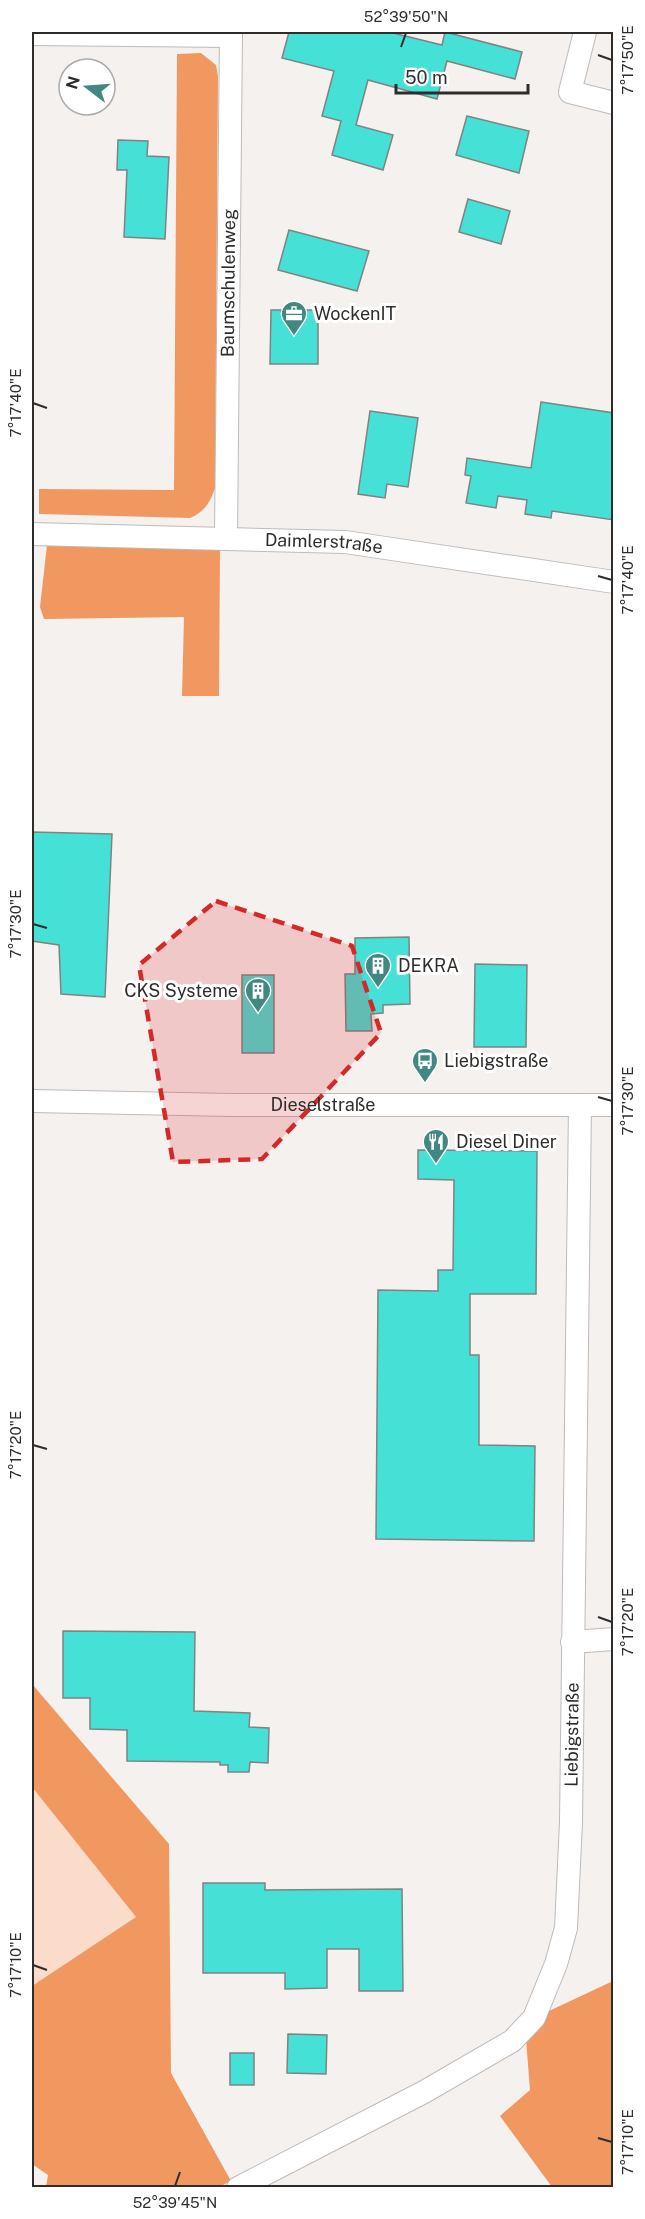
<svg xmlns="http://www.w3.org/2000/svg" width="645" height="2219" font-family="'Public Sans',sans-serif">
<rect width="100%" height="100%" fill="#f5f1ef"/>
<path fill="#fbdccb" d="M32 1787 136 1917 32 1986Z"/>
<path fill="#f19861" d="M201 53 216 65 218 76 215 488C210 503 204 512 190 518L39 514V489L174 490 177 54Z
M47 545 220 547 219 696H182L184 617 44 619 40 607Z
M32 1684 169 1844 171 2073 231 2181 219 2187H46L48 2175 32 2164V1986L136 1917 32 1787Z
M613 1981V2187H552L500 2116 530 2090 526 2039 534 2018Z"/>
<path fill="#46e1d6" stroke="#7f8382" stroke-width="1.5" d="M289 32H389L442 45 445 32 522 52 515 79 447 61 437 99 368 80 356 125 393 135 383 170 332 155 341 121 322 116 334 71 282 58Z
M467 116 529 131 519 173 456 155Z
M118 140 148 141 147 156 169 157 165 239 124 237 127 170H117Z
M468 199 510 211 501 244 459 232Z
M289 230 369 251 357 291 278 270Z
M271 310H318V364H270Z
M541 402 614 413V520L552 511 551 518 525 514 527 500 498 496 496 508 466 503 471 476 465 475 467 458 531 468Z
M370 411 418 418 408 487 387 484 385 498 358 494Z
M32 832 112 834 105 997 61 994 59 945 32 941Z
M409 937 410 1004 383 1005V1013L371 1014 372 1031H346L345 974H355V938Z
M475 964 527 965 526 1047H474Z
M242 975H274V1053H242Z
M418 1150 537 1151 536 1294H470V1355H479V1445L535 1446 534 1541 376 1539 378 1290 438 1291V1270H453L454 1180 418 1179Z
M63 1631 195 1632 194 1711 250 1713 249 1727 269 1728 268 1763 250 1762 249 1772H228V1765H220V1762L127 1761V1730L90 1729V1698H63Z
M203 1883H265V1890L402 1889 403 1991H359V1949H327V1988L285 1989V1973H203Z
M288 2034 327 2035 326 2074 287 2073Z
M230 2053H254V2085H230Z"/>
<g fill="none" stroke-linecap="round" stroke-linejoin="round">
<defs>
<g id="minor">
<path d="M585 32 570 92 614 103"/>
<path d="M32 34 231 36"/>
<path id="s1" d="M32 534 345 542 614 582"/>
<path id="s2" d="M226 537 231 32"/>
<path id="s3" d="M32 1101 231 1105H614"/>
<path d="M572 1642 614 1639"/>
<path id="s4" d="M238 2188 424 2092 512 2041 534 2018 556 1964 566 1928 571 1822 580 1105"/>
</g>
</defs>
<use href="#minor" stroke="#bebbb9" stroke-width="24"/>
<use href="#minor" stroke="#fff" stroke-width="22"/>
</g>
<path fill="#d62828" fill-opacity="0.2" stroke="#d62828" stroke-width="4.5" stroke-dasharray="12 8" stroke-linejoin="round" d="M216 901 352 946 381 1033 262 1159 173 1162 139 965Z"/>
<path fill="none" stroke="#2e2d2c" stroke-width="2" d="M401 47 406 33M598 55 612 60M33 403 47 408M598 576 612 580M33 924 47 928M598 1097 612 1101M33 1445 47 1449M598 1617 612 1622M33 1965 47 1970M598 2138 612 2142M175 2186 180 2172"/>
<defs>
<symbol id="office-pin" viewBox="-11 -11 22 30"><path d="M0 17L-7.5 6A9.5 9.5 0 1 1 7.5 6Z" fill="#418882" stroke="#fff"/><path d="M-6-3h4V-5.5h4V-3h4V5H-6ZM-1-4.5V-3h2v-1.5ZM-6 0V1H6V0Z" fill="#fff"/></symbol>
<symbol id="building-pin" viewBox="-11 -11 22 30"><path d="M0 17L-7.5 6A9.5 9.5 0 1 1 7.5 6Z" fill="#418882" stroke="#fff"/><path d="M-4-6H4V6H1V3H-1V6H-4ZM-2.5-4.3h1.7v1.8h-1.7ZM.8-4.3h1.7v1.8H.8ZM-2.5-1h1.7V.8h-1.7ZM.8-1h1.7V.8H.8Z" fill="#fff"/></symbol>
<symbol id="bus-pin" viewBox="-11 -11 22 30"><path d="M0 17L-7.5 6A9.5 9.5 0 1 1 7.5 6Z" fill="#418882" stroke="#fff"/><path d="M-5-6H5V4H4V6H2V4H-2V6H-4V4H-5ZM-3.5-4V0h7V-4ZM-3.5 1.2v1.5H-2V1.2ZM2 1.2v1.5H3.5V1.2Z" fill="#fff"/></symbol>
<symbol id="restaurant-pin" viewBox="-11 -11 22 30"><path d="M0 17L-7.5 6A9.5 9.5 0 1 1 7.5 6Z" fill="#418882" stroke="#fff"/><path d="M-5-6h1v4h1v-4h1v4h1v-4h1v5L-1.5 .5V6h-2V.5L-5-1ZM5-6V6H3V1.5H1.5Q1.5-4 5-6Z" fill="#fff"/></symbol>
</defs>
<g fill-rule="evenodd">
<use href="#office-pin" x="279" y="299" width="30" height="40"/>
<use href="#building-pin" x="363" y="951" width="30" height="40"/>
<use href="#building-pin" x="243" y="976" width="30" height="40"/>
<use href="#bus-pin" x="410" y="1046" width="30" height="40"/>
<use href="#restaurant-pin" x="421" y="1127" width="30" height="40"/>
</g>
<g text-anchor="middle" stroke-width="6" stroke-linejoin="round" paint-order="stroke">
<g font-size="18" fill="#2e2d2c" stroke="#fff">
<text dy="6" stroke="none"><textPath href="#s2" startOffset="254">Baumschulenweg</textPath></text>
<text dy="6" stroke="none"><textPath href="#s1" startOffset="292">Daimlerstraße</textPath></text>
<text dy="6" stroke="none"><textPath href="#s3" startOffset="291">Dieselstraße</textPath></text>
<text dy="6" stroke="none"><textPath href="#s4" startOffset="632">Liebigstraße</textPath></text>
</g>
<g font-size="18" fill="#2e2d2c" stroke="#fff" text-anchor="start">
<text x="314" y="320">WockenIT</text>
<text x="398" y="972">DEKRA</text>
<text x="238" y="997" text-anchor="end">CKS Systeme</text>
<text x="444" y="1067">Liebigstraße</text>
<text x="456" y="1148">Diesel Diner</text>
</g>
</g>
<rect width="645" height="2219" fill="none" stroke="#ffffff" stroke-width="66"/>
<g transform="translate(87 87) rotate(287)"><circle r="28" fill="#ffffff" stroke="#ababab" stroke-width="1.5"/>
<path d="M0-4.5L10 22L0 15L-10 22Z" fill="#418882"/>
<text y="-9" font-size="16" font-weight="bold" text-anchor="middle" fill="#2e2d2c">N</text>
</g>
<path d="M396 84v9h132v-9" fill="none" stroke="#2e2d2c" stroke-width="3"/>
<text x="405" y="84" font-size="18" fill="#2e2d2c" stroke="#ffffff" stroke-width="4.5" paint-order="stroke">50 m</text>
<rect x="33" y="33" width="579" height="2153" fill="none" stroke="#2e2d2c" stroke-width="2"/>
<g font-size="15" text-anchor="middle" fill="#2e2d2c">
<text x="406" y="22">52°39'50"N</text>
<text transform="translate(628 60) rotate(-90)" y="5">7°17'50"E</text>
<text transform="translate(16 403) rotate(-90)" y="5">7°17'40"E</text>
<text transform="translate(628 580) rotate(-90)" y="5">7°17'40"E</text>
<text transform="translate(16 924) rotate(-90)" y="5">7°17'30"E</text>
<text transform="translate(628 1101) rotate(-90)" y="5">7°17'30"E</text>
<text transform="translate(16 1445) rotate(-90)" y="5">7°17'20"E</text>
<text transform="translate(628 1622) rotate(-90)" y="5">7°17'20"E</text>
<text transform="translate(16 1965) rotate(-90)" y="5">7°17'10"E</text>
<text transform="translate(628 2142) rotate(-90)" y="5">7°17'10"E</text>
<text x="175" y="2208">52°39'45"N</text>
</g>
</svg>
